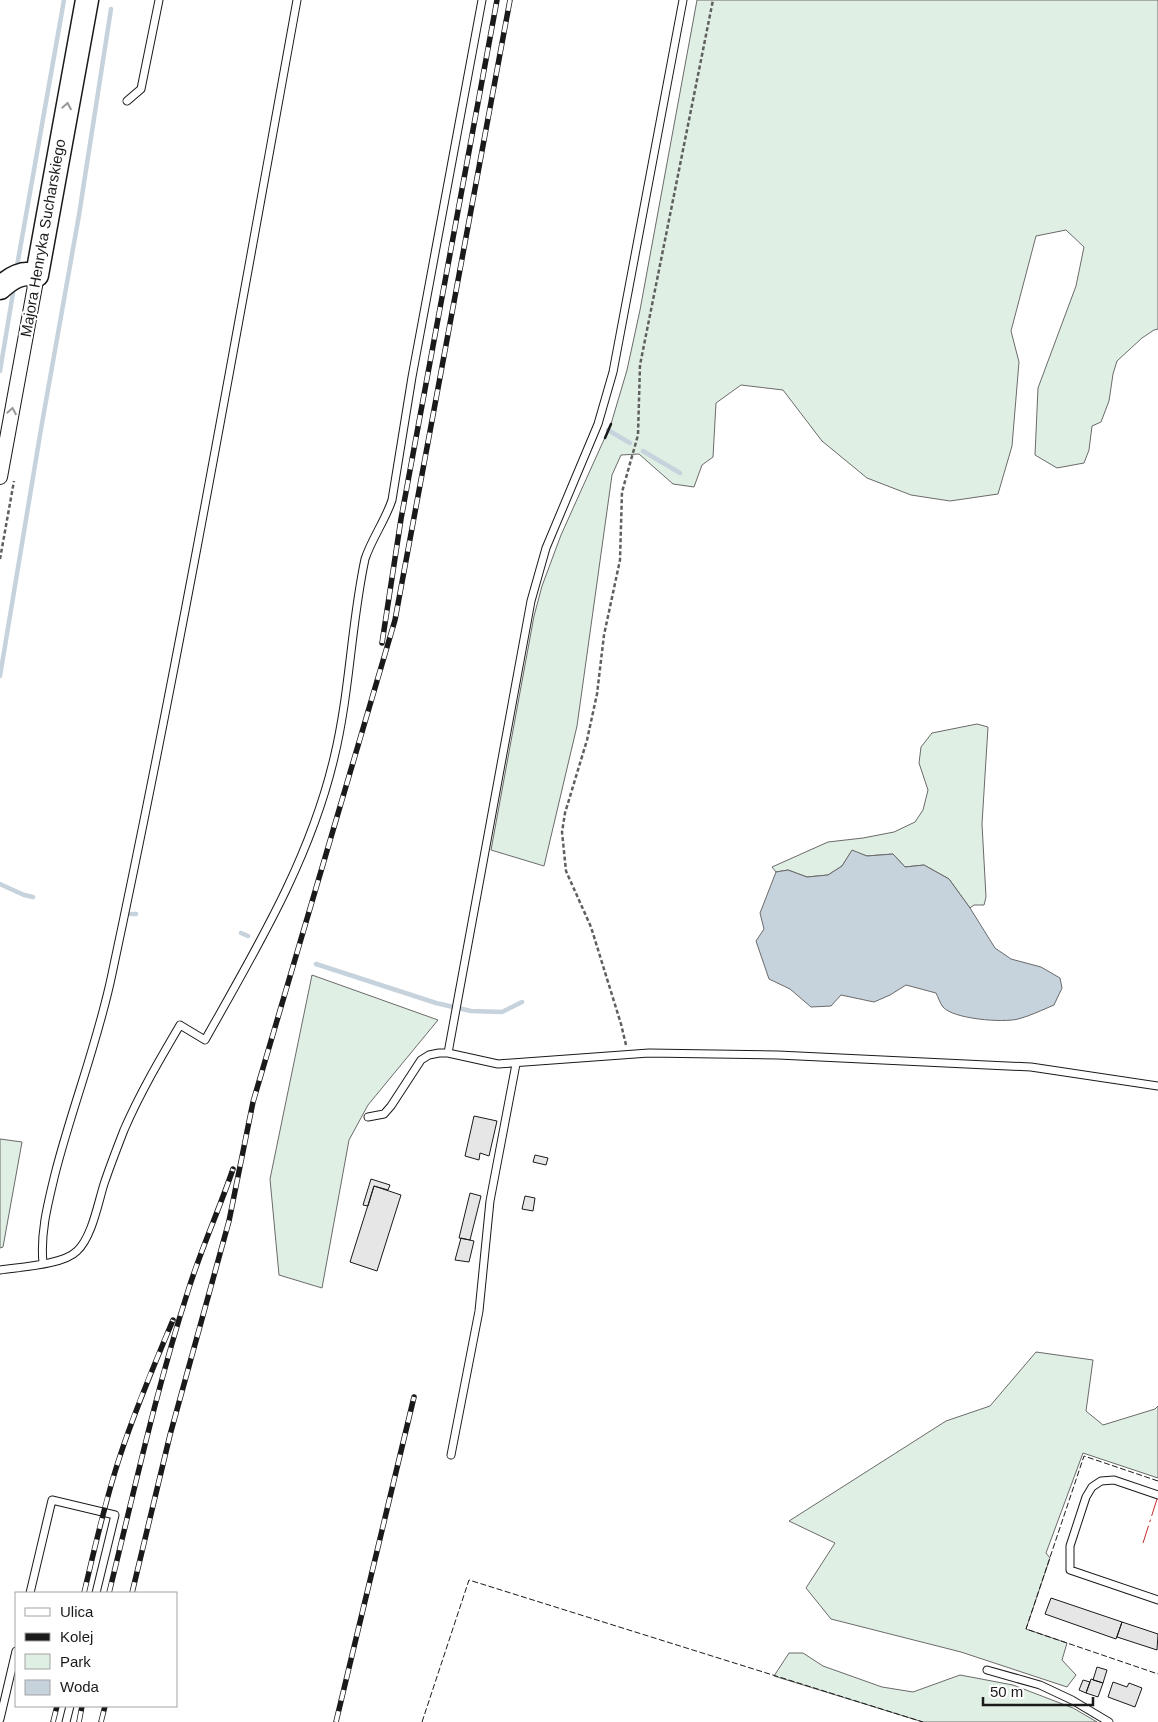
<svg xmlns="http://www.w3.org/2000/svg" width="1158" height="1722" font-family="Arial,sans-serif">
<rect width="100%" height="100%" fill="#fff"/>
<path fill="#e0efe3" stroke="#6a6a6a" d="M697 0H1158V329L1154 330 1142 338 1117 361 1113 374 1109 401 1101 422 1092 426 1089 450 1084 463 1057 468 1035 455 1038 388 1076 286 1084 247 1066 230 1036 236 1011 331 1019 362 1012 446 998 494 950 501 911 495 867 478 822 441 783 390 741 385 716 403 713 457 702 465 694 487 673 484 639 454 621 455 612 475 577 726 544 866 491 850 534 616 542 586 561 535 611 424 627 370 640 310Z
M977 724 988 727 982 824 986 897 984 905H974L970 908 949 879 924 865 905 867 893 854 867 856 852 851 842 866 828 875 807 877 788 870 776 872 772 867 828 842 863 838 894 832 915 822 923 810 928 790 919 763 921 747 932 733Z
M312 975 438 1020 368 1105 349 1140 322 1288 279 1275 270 1179Z
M0 1139 22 1142 3 1247 0 1248Z
M1036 1352 1093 1360 1086 1411 1103 1425 1155 1409 1158 1406V1478L1083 1453 1046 1553 1050 1558 1026 1629 1067 1643 1062 1660 1076 1675 1067 1687 961 1652 831 1619 806 1588 835 1543 789 1521 946 1421 990 1406Z
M789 1653H803L823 1666 882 1687 913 1692 960 1675 1013 1685 1073 1708 1097 1722H923L774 1676Z"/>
<path fill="#c6d2dc" stroke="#6a6a6a" d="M852 850 867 856 893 854 905 867 924 865 949 879 970 908 995 948 1011 959 1041 967 1060 978 1062 988 1054 1005C1042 1010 1030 1016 1018 1019 1003 1023 953 1019 943 1007 940 1003 938 997 936 993L906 985 890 995 874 1002 841 995 831 1006 811 1007 790 989 769 979 756 941 764 929 760 913 776 872 788 870 807 877 828 875 842 866Z"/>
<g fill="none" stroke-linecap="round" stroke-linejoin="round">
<path stroke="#c6d2dc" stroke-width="4.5" d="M17 266 64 0
M0 371 14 287
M608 430 630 443
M643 451 680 473
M0 676 41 429 79 215 111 9
M0 884 24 895 33 897
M131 914H136
M241 933 248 936
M316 964 436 1003 471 1011 502 1012 522 1002"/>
</g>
<path fill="#e6e6e6" stroke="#1a1a1a" d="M474 1116 497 1121 489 1156 480 1153 479 1160 465 1156Z
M535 1155 548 1158 546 1165 533 1162Z
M371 1179 390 1185 388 1190 374 1186 368 1206 363 1205Z
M374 1186 401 1195 377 1271 350 1262Z
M470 1193 481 1196 470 1240 459 1238Z
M525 1196 535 1198 533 1211 522 1209Z
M461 1238 474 1241 469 1262 455 1260Z
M1051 1598 1122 1622 1116 1639 1045 1614Z
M1122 1622 1158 1634 1157 1650 1117 1637Z
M1097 1667 1107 1670 1103 1683 1093 1680Z
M1091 1679 1103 1683 1098 1697 1086 1693Z
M1083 1680 1090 1682 1086 1693 1079 1690Z
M1113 1682 1127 1687 1129 1683 1142 1688 1135 1707 1108 1697Z"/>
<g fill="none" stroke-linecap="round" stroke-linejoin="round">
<defs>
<path id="service" d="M127 101 141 89 159 0
M448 1053 531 601 546 548 598 424 613 372 683 0
M368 1117 384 1114 391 1106 421 1060 429 1055 439 1053H448L498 1064 649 1053 778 1055 1031 1067 1158 1086
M43 1263C40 1233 48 1203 55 1174 72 1107 98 1042 112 974 181 651 238 325 297 0
M0 1270C20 1267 63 1265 77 1251 92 1237 98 1203 104 1184 110 1166 117 1148 124 1130 140 1093 160 1059 180 1025L205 1040C256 949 310 860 334 758 350 692 351 624 365 559 372 538 385 521 392 500L412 377 482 0
M451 1455 479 1311 490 1201 516 1064
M1158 1495 1114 1480 1101 1481 1092 1487 1086 1497 1070 1546V1570L1158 1600
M30 1593 52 1500 115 1515 96 1593
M987 1670 1040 1685 1072 1700 1109 1722
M0 1719 16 1651
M66 1722 70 1706"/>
<path id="minor" d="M0 477 37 275"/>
<path id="trunk" d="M0 288C11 278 22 271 37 275L87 0"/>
</defs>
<use href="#service" stroke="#1a1a1a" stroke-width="9"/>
<use href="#minor" stroke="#1a1a1a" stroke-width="16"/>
<use href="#trunk" stroke="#1a1a1a" stroke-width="25"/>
<path stroke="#5f5f5f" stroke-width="2.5" stroke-dasharray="4 2.5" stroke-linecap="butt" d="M0 559 14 481
M626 1045 621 1024 591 927 566 871 562 832 565 813 587 740 597 694 604 635 620 560 622 492 638 435 640 365 713 0"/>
<use href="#service" stroke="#fff" stroke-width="7"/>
<use href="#minor" stroke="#fff" stroke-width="14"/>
<use href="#trunk" stroke="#fff" stroke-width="22"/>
<defs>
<path id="rail" d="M382 643 401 519 497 0
M84 1593C95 1547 105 1501 120 1456 135 1410 154 1365 173 1320
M109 1593C134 1492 156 1390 188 1291 201 1249 219 1210 233 1169
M132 1593 170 1435 229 1221 253 1102 395 620 510 0
M53 1722 57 1706
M79 1722 82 1706
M101 1722 105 1706
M336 1722 414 1397"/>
</defs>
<use href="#rail" stroke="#1a1a1a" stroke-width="5.5"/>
<use href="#rail" stroke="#fff" stroke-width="4" stroke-dasharray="11" stroke-linecap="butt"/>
<path stroke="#1a1a1a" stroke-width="1" stroke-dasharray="6 2.5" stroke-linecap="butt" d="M1158 1481 1084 1456 1026 1629 1158 1674
M422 1722 469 1580 923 1722"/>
<path stroke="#1a1a1a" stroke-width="2.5" d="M605 438 611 424"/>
<path stroke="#c62828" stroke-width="1" stroke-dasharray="18 4 2.5 4" stroke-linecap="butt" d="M1143 1543 1158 1496"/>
</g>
<defs><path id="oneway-chevron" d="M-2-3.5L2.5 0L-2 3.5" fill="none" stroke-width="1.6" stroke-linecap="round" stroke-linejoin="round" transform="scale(1.25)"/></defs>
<g stroke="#989898">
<use href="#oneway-chevron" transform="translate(67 106) rotate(-80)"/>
<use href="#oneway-chevron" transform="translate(12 411) rotate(-80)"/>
</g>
<g text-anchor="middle" stroke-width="4" stroke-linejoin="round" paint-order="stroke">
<g font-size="15" fill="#1a1a1a" stroke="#fff">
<text transform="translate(43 238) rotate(-80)" y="5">Majora Henryka Sucharskiego</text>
</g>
</g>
<rect x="15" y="1592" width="162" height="115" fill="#ffffff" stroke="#a3a3a3"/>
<rect x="25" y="1608" width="25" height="8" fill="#ffffff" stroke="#a3a3a3"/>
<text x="60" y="1617" font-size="15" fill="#1a1a1a">Ulica</text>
<rect x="25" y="1633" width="25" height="8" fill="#1a1a1a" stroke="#a3a3a3"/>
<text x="60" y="1642" font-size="15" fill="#1a1a1a">Kolej</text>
<rect x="25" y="1654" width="25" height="15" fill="#e0efe3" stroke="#a3a3a3"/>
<text x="60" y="1667" font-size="15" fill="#1a1a1a">Park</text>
<rect x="25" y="1680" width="25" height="15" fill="#c6d2dc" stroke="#a3a3a3"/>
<text x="60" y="1692" font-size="15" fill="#1a1a1a">Woda</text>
<path d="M983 1697v8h110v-8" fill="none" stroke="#1a1a1a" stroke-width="2.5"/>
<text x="990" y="1697" font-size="15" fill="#1a1a1a" stroke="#ffffff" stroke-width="4" paint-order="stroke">50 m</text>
</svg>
